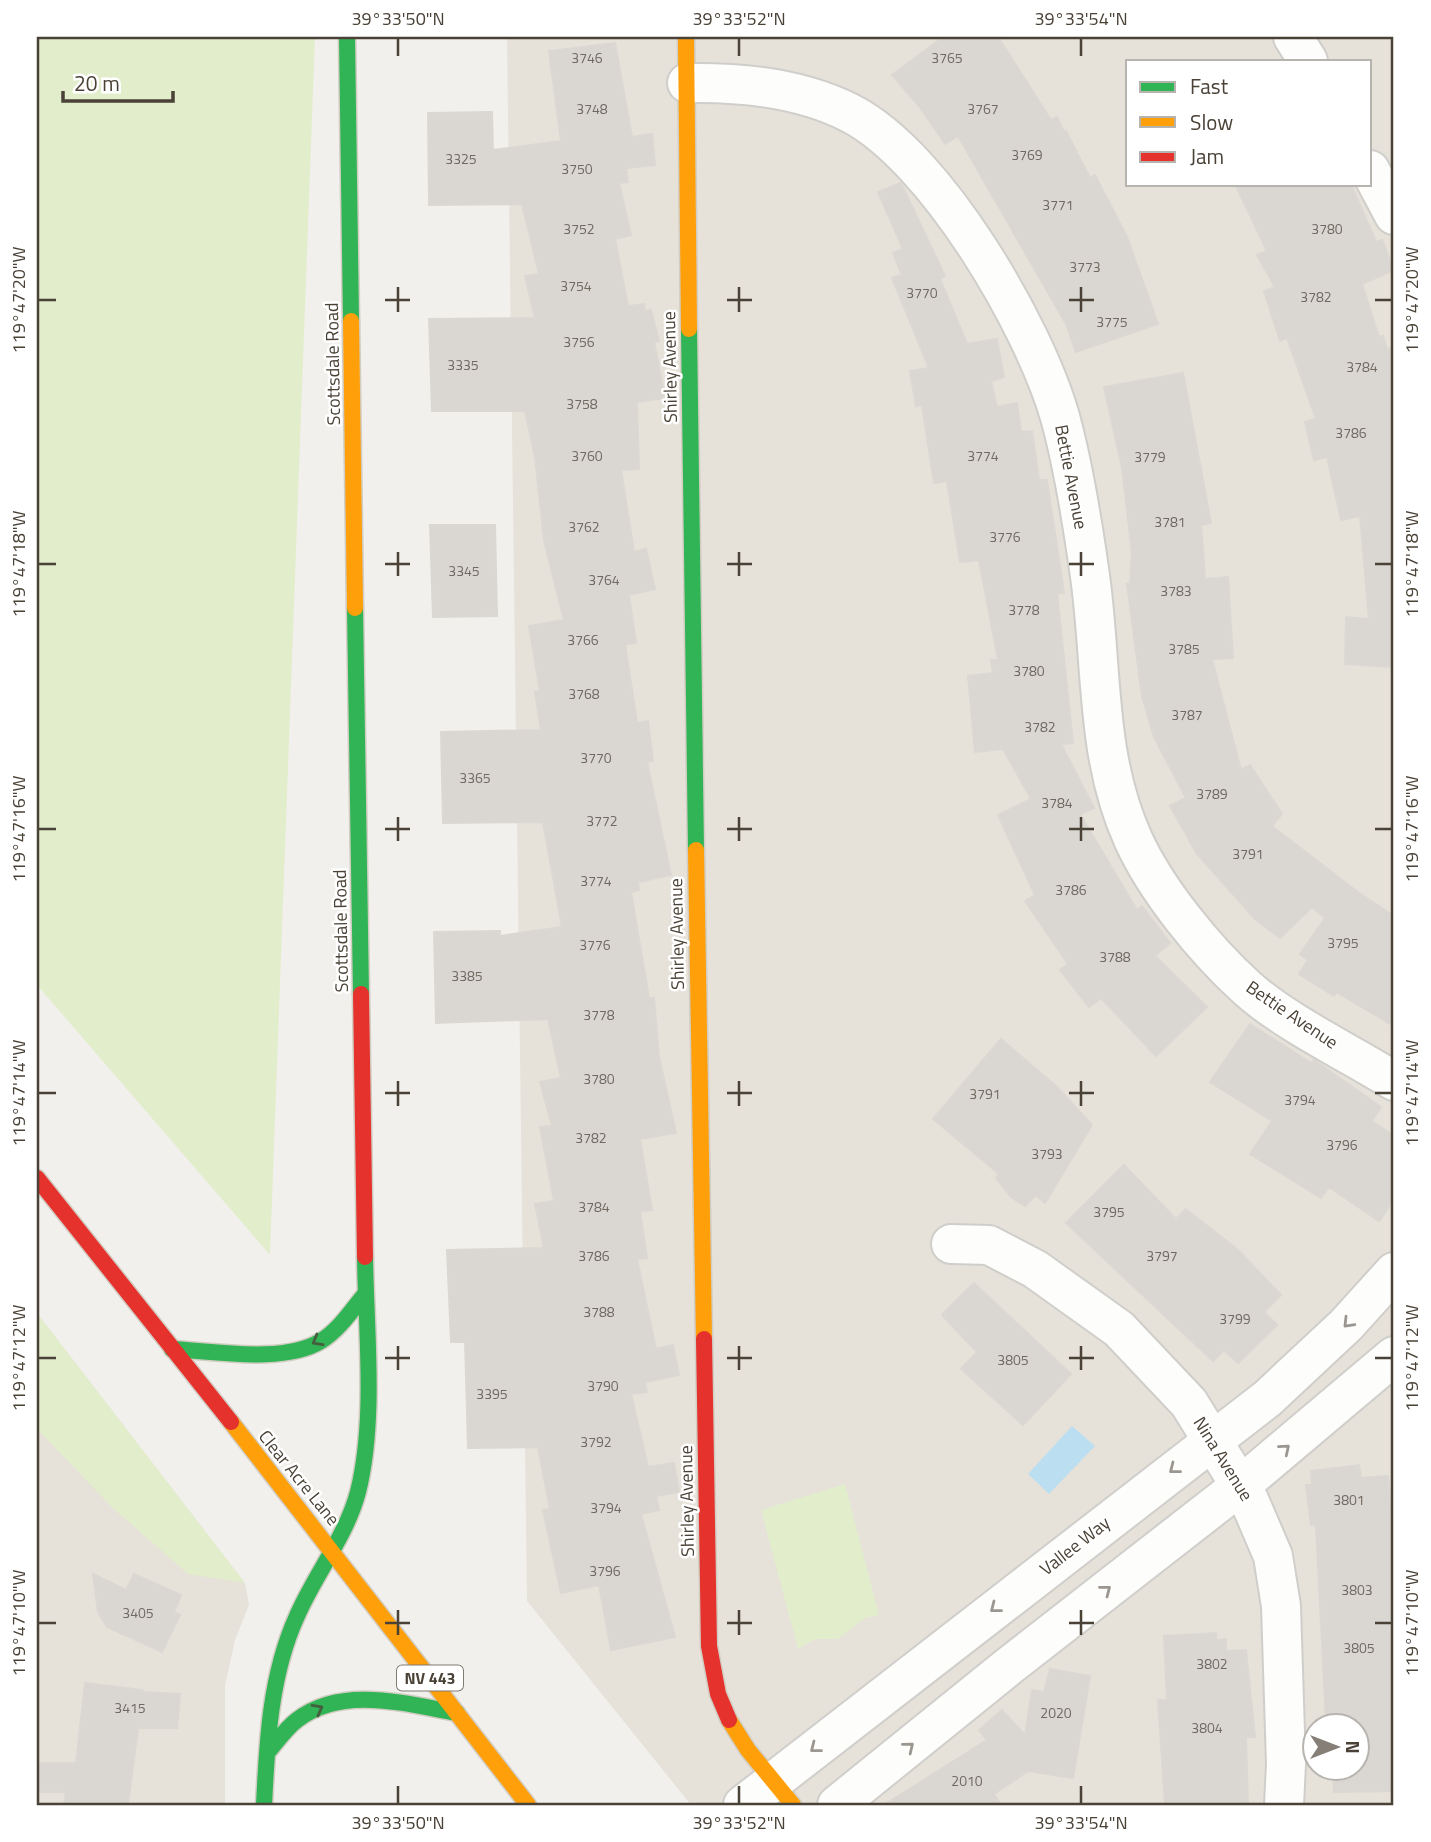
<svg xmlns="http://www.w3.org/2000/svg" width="1431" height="1842" font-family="'Titillium Web',sans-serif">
<rect width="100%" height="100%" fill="#f2f0ed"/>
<path fill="#e6e2da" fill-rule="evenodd" d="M507 37H1394V1805H691L527 1601ZM1128 61H1370V184H1128ZM1316 1727H1358V1769H1316Z
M37 1313 245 1583 249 1605 235 1640 225 1686V1805H37Z"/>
<path fill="#e2edcc" d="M37 37H315L270 1255 37 985Z
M37 1313 245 1583 188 1574 113 1508 37 1429Z
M845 1484 879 1615 865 1618 838 1639H815L798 1649 761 1510Z"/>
<path fill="#bcdef1" d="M1072 1426 1095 1446 1049 1494 1028 1474Z"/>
<path fill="#dad7d3" stroke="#dbd7d2" stroke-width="2" d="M943 37H998L1051 120 1057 117 1064 132 1066 131 1090 178 1095 175 1127 237 1158 324 1076 352 1066 324 958 136 945 144 919 106 892 75Z
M615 43 632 137 652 134 655 165 626 168 628 182 619 183 631 235 615 239 628 306 644 304 645 311 651 310 659 341 654 342 665 398 637 402 639 469 621 470 634 552 646 549 655 589 629 595 636 643 625 644 637 723 648 721 653 761 647 762 671 875 638 882 639 890 631 892 649 998H654L659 1057 676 1133 640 1139 652 1210 640 1211 647 1258 637 1259 656 1349 673 1345 679 1375 645 1382 647 1392 631 1394 648 1467 674 1463 679 1492 656 1496 659 1510 641 1514 675 1637 611 1650 599 1585 561 1593 543 1510 550 1509 538 1447 468 1448 465 1342H451L447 1250 544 1248 535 1204 554 1201 540 1127 552 1126 540 1082 561 1078 548 1019 436 1023 434 932 500 931V936L562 927 543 822 443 823 441 732 541 730 535 692 540 691 529 626 564 620 544 540 535 457 525 411H432L429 319 535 318 525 276 539 274 522 204 429 205 428 113 492 112 493 150 561 141 549 51Z
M901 183 945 276 940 279 967 344 997 339 1004 377 991 381 997 407 1017 403 1021 432 1032 431 1039 480H1047L1064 593H1057L1073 743 1061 744 1094 808 1080 814 1137 910 1142 906 1170 943 1155 956 1207 1007 1156 1056 1101 998 1089 1007 1060 970 1068 964 1025 901 1035 895 998 815 1031 799 1003 749 975 752 968 676 993 673 991 660H998L979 560 960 562 947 481 934 483 922 405 916 406 910 371 929 368 892 278 902 275 893 253 903 249 878 192Z
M1235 184H1351L1376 242 1382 240 1394 270 1362 284 1379 337 1383 336 1387 349 1394 347V667L1345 664 1346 617 1369 619 1360 516 1341 520 1327 457 1314 460 1305 422 1316 419 1287 338 1280 341 1264 291 1275 287 1257 255 1267 251Z
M1183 373 1211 523 1201 525 1205 579 1228 577 1233 658 1212 659 1241 770 1250 765 1282 814 1272 826 1359 893 1394 916V1026L1336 992 1334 996 1299 974 1308 960 1300 954 1325 918 1312 907 1280 938 1255 919 1197 854 1170 806 1186 798 1154 737 1142 696 1127 584H1130L1132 553 1122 468 1104 387Z
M430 525H495L497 616 433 617Z
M1250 1024 1311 1063 1314 1060 1381 1107 1372 1121 1394 1136V1199L1379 1221 1329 1187 1321 1198 1250 1154 1272 1121 1210 1082Z
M1001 1039 1056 1086 1092 1125 1045 1203 1036 1195 1025 1206 1011 1197 996 1178 999 1174 933 1119Z
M1124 1165 1176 1219 1186 1209 1238 1250 1281 1295 1264 1312 1277 1325 1238 1363 1224 1350 1213 1361 1066 1223Z
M974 1283 1071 1374 1023 1425 961 1369 977 1352 942 1315Z
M1359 1465 1361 1478 1388 1476 1394 1530V1791L1334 1792 1333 1768H1357V1726H1332V1722H1326L1316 1525H1311L1306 1485H1312L1311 1471Z
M93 1574 126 1590 134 1574 181 1595 174 1612 180 1615 162 1652 107 1627 98 1612Z
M1216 1633V1640L1226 1639V1651L1246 1650 1255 1737H1246L1248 1805H1165L1158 1700H1167L1164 1636Z
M1050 1669 1090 1676 1073 1778 1028 1771 994 1794 1001 1805H884L987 1740 979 1730 1002 1710 1025 1735 1032 1690 1044 1692Z
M85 1683 143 1690 142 1692 180 1694 177 1728H138L128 1805H64L66 1792H37V1763H76Z"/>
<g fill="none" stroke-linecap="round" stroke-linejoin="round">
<defs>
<path id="street" d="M1293 37 1308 61
M687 83C741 82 801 88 850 113 936 157 1034 326 1060 417 1073 464 1082 520 1089 569 1103 660 1094 753 1133 839 1156 890 1205 950 1247 988 1283 1021 1351 1054 1394 1081
M1370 170 1394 215
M951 1244 989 1245 1035 1269 1119 1329 1189 1403 1249 1500 1273 1556 1281 1606 1286 1764 1284 1805
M743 1805 1268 1398 1346 1325 1394 1272
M837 1805 1009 1666 1240 1486 1394 1356"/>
<path id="fast" d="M347 37 351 321
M689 329 696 850
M355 608 361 994
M172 1349C214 1351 284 1364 321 1341 339 1330 352 1310 365 1294
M267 1753C277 1742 285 1729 297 1720 342 1685 406 1704 457 1713
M264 1805C267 1742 270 1675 297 1616 315 1574 346 1537 358 1492 376 1420 366 1331 365 1257"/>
<path id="slow" d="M686 37 689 329
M351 321 355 608
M696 850 704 1339
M231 1422 528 1805
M729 1720 748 1750 793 1805"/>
<path id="jam" d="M361 994 365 1257
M37 1178 231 1422
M704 1339 709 1646 718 1694 729 1720"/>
</defs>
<use href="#street" stroke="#d0ceca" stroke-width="42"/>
<use href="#fast" stroke="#d2cdc3" stroke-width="19"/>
<use href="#slow" stroke="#d2cdc3" stroke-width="19"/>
<use href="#jam" stroke="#d2cdc3" stroke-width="19"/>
<use href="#street" stroke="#fdfdfc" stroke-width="38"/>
<use href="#fast" stroke="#30b455" stroke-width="16"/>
<use href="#slow" stroke="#ff9f0a" stroke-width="16"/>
<use href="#jam" stroke="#e5322d" stroke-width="16"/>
</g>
<defs><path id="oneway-chevron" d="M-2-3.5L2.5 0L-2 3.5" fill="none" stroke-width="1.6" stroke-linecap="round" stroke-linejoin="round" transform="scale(1.75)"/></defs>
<g stroke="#9b9690">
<use href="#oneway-chevron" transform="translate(1348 1323) rotate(134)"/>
<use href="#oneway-chevron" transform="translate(1285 1449) rotate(-40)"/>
<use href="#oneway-chevron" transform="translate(1174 1469) rotate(142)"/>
<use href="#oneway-chevron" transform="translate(1106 1590) rotate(-38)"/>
<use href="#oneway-chevron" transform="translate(995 1608) rotate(142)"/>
<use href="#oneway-chevron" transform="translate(909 1747) rotate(-39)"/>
<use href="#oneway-chevron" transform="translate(815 1748) rotate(142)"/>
</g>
<g stroke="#445e3e">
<use href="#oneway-chevron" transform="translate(317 1341) rotate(150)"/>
<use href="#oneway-chevron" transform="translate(318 1709) rotate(-29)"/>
</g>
<path fill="none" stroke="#4a4237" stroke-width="2.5" d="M398 38V56M739 38V56M1081 38V56M398 287V312M739 287V312M1081 287V312M38 300H56M385 300H410M727 300H752M1069 300H1094M1375 300H1392M398 552V576M739 552V576M1081 552V576M38 564H56M385 564H410M727 564H752M1069 564H1094M1375 564H1392M398 817V841M739 817V841M1081 817V841M38 829H56M385 829H410M727 829H752M1069 829H1094M1375 829H1392M398 1081V1106M739 1081V1106M1081 1081V1106M38 1093H56M385 1093H410M727 1093H752M1069 1093H1094M1375 1093H1392M398 1346V1370M739 1346V1370M1081 1346V1370M38 1358H56M385 1358H410M727 1358H752M1069 1358H1094M1375 1358H1392M398 1610V1635M739 1610V1635M1081 1610V1635M38 1623H56M385 1623H410M727 1623H752M1069 1623H1094M1375 1623H1392M398 1786V1804M739 1786V1804M1081 1786V1804"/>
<g text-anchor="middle" stroke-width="5" stroke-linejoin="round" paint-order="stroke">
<g font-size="14" fill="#706960">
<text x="587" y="63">3746</text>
<text x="947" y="63">3765</text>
<text x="592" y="114">3748</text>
<text x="983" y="114">3767</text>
<text x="1027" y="160">3769</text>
<text x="461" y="164">3325</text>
<text x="577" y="174">3750</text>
<text x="1058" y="210">3771</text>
<text x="579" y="234">3752</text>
<text x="1327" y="234">3780</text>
<text x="1085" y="272">3773</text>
<text x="576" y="291">3754</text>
<text x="922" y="298">3770</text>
<text x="1316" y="302">3782</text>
<text x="1112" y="327">3775</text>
<text x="579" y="347">3756</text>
<text x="463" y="370">3335</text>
<text x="1362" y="372">3784</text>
<text x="582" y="409">3758</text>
<text x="1351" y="438">3786</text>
<text x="587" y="461">3760</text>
<text x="983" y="461">3774</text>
<text x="1150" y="462">3779</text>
<text x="1170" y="527">3781</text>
<text x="584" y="532">3762</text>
<text x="1005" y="542">3776</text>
<text x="464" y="576">3345</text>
<text x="604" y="585">3764</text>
<text x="1176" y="596">3783</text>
<text x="1024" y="615">3778</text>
<text x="583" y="645">3766</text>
<text x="1184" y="654">3785</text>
<text x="1029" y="676">3780</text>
<text x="584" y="699">3768</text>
<text x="1187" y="720">3787</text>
<text x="1040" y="732">3782</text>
<text x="596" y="763">3770</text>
<text x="475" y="783">3365</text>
<text x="1212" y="799">3789</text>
<text x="1057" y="808">3784</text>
<text x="602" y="826">3772</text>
<text x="1248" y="859">3791</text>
<text x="596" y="886">3774</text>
<text x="1071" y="895">3786</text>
<text x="1343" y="948">3795</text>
<text x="595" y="950">3776</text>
<text x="1115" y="962">3788</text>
<text x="467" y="981">3385</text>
<text x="599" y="1020">3778</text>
<text x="599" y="1084">3780</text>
<text x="985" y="1099">3791</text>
<text x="1300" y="1105">3794</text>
<text x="591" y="1143">3782</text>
<text x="1342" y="1150">3796</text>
<text x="1047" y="1159">3793</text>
<text x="594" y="1212">3784</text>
<text x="1109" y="1217">3795</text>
<text x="594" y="1261">3786</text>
<text x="1162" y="1261">3797</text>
<text x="599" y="1317">3788</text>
<text x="1235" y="1324">3799</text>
<text x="1013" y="1365">3805</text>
<text x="603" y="1391">3790</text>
<text x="492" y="1399">3395</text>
<text x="596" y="1447">3792</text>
<text x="1349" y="1505">3801</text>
<text x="606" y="1513">3794</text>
<text x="605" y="1576">3796</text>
<text x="1357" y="1595">3803</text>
<text x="138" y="1618">3405</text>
<text x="1359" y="1653">3805</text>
<text x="1212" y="1669">3802</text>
<text x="130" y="1713">3415</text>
<text x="1056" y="1718">2020</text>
<text x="1207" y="1733">3804</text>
<text x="967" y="1786">2010</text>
</g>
<rect fill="#fff" stroke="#807b73" stroke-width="2" x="397" y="1665.5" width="66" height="25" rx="5"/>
<g font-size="16" font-weight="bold" fill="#4a4237">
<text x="430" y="1684">NV 443</text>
</g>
<g font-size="18" fill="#4a4237" stroke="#fff">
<text transform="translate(333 364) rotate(-91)" y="6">Scottsdale Road</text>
<text transform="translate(670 367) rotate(-91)" y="6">Shirley Avenue</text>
<text transform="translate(1071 477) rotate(79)" y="6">Bettie Avenue</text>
<text transform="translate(341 931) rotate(-91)" y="6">Scottsdale Road</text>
<text transform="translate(677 934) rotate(-91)" y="6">Shirley Avenue</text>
<text transform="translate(1292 1015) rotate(34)" y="6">Bettie Avenue</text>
<text transform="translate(1223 1459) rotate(58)" y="6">Nina Avenue</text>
<text transform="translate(299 1478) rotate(51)" y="6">Clear Acre Lane</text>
<text transform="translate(687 1501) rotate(-91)" y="6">Shirley Avenue</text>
<text transform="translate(1075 1546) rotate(-38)" y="6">Vallee Way</text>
</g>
</g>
<rect width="1431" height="1842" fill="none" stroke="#ffffff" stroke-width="77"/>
<rect x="1126" y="60" width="245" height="126" fill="#ffffff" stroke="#b7b3af" stroke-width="2"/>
<rect x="1140" y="82" width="35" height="10" fill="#30b455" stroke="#b7b3af" stroke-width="2"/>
<text x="1190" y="94" font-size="21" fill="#4a4237">Fast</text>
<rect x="1140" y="117" width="35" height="10" fill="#ff9f0a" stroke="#b7b3af" stroke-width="2"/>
<text x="1190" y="130" font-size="21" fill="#4a4237">Slow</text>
<rect x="1140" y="152" width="35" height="10" fill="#e5322d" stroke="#b7b3af" stroke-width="2"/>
<text x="1190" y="164" font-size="21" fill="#4a4237">Jam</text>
<g transform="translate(1336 1747) rotate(90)"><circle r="33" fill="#ffffff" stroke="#b7b3af" stroke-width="2"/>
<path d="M0-5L12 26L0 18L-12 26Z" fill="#857f77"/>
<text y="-10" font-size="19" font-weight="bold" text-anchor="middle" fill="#4a4237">N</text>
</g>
<path d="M63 91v10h110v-10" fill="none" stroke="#4a4237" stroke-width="3.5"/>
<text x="74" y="91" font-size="21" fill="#4a4237" stroke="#ffffff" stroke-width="5" paint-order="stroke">20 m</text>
<rect x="38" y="38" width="1354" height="1766" fill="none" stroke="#4a4237" stroke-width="2.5"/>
<g font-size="18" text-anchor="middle" fill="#4a4237">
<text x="398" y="25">39°33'50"N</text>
<text x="739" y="25">39°33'52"N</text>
<text x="1081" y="25">39°33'54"N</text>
<text transform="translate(1412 300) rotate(-90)" y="6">119°47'20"W</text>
<text transform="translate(19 300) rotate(-90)" y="6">119°47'20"W</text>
<text transform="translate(1412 564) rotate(-90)" y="6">119°47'18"W</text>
<text transform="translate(19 564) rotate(-90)" y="6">119°47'18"W</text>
<text transform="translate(19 829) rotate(-90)" y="6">119°47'16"W</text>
<text transform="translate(1412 829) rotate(-90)" y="6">119°47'16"W</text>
<text transform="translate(1412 1093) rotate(-90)" y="6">119°47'14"W</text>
<text transform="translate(19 1093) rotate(-90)" y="6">119°47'14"W</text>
<text transform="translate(1412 1358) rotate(-90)" y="6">119°47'12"W</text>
<text transform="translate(19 1358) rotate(-90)" y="6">119°47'12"W</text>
<text transform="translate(19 1623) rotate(-90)" y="6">119°47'10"W</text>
<text transform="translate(1412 1623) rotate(-90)" y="6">119°47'10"W</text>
<text x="398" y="1829">39°33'50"N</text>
<text x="739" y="1829">39°33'52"N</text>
<text x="1081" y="1829">39°33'54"N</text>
</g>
</svg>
